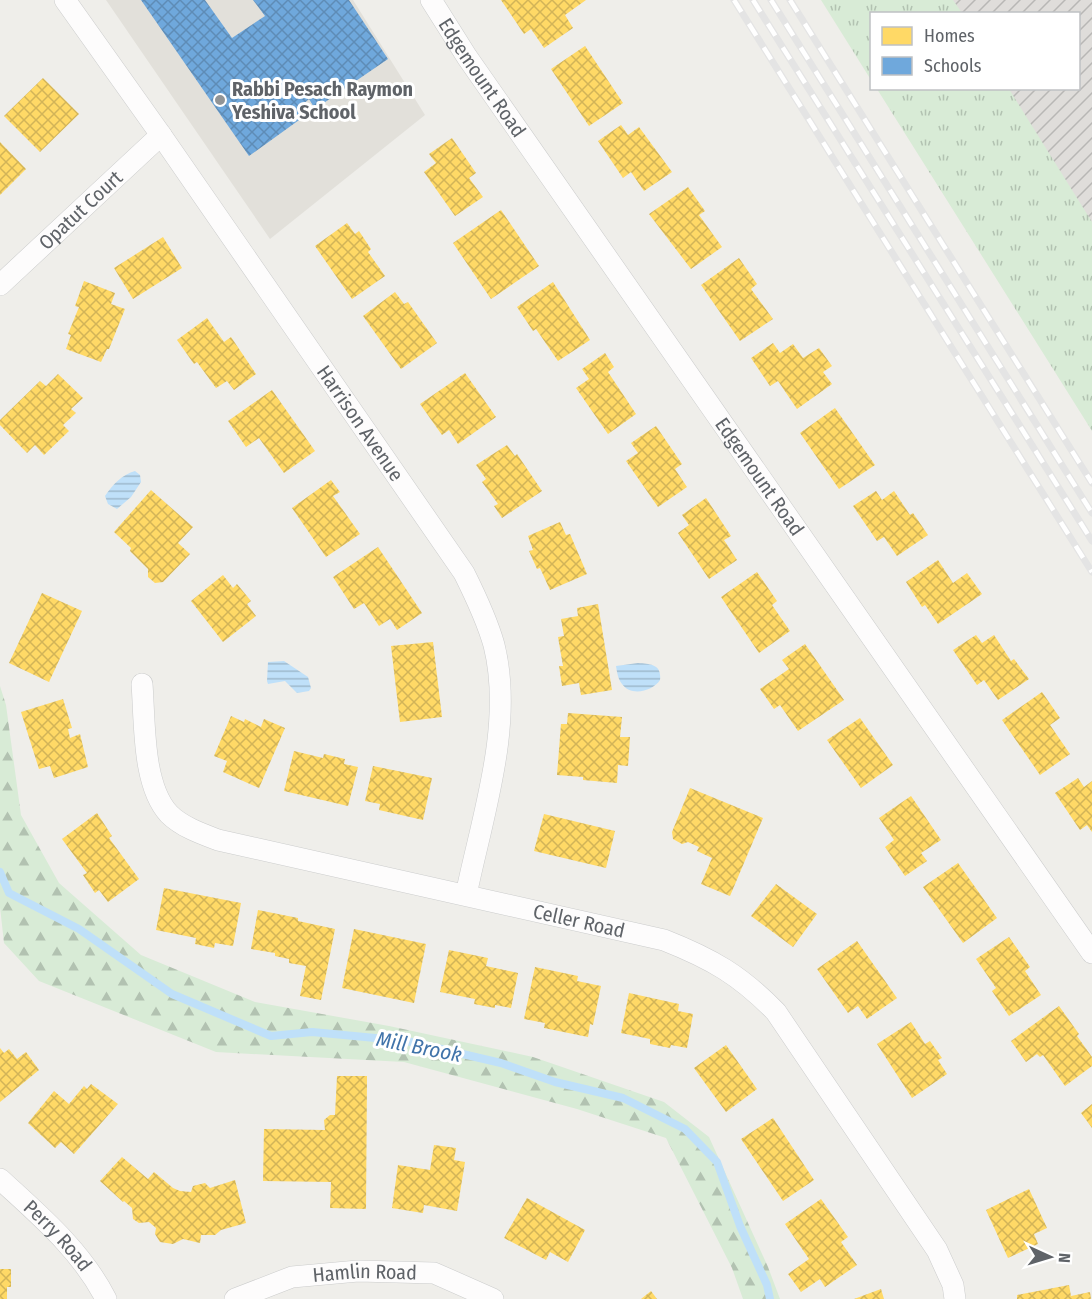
<svg xmlns="http://www.w3.org/2000/svg" width="1092" height="1299" font-family="'Fira Sans Condensed',sans-serif">
<defs>
<pattern id="industrial-furrows" width="10" height="10" patternUnits="userSpaceOnUse" patternTransform="scale(1.5)"><rect width="10" height="10" fill="#dfddda"/><path d="M-1 1l2-2M0 10L10 0M9 11l2-2" fill="none" stroke="#b8b7b5"/></pattern>
<pattern id="grass-tufts" width="24" height="20" patternUnits="userSpaceOnUse" patternTransform="scale(1.5)"><rect width="24" height="20" fill="#d8ebd6"/><path d="M3 7l-1-3M5 7V3M7 7l1-3M15 17l-1-3M17 17v-4M19 17l1-3" fill="none" stroke="#b2c2b1"/></pattern>
<pattern id="forest-firs" width="22" height="20" patternUnits="userSpaceOnUse" patternTransform="scale(1.5)"><rect width="22" height="20" fill="#d8ebd6"/><path d="M5 1l3.5 6h-7zM16 11l3.5 6h-7z" fill="#b2c2b1"/></pattern>
<pattern id="water-rules" width="6" height="5" patternUnits="userSpaceOnUse" patternTransform="scale(1.5)"><rect width="6" height="5" fill="#bfe0f9"/><path d="M0 2.5h6" fill="none" stroke="#9eb9cd"/></pattern>
<pattern id="homes-cross-hatch" width="8" height="8" patternUnits="userSpaceOnUse" patternTransform="scale(1.5)"><rect width="8" height="8" fill="#ffd966"/><path d="M0 0l8 8M0 8l8-8" fill="none" stroke="#d2b458"/></pattern>
<pattern id="schools-cross-hatch" width="8" height="8" patternUnits="userSpaceOnUse" patternTransform="scale(1.5)"><rect width="8" height="8" fill="#6fa8dc"/><path d="M0 0l8 8M0 8l8-8" fill="none" stroke="#5e8cb6"/></pattern>
</defs>
<rect width="100%" height="100%" fill="#efeeea"/>
<path fill="url(#industrial-furrows)" d="M934 0H1092V259L988 89 1078 88V14L942 13Z"/>
<path fill="#e2e0da" d="M106 0H353L425 115 270 239Z"/>
<path fill="url(#grass-tufts)" d="M821 0H953L962 13 872 14 871 80Z
M877 89H1009L1092 222V431Z"/>
<path fill="url(#forest-firs)" d="M0 686 6 705 21 815 59 883 141 955 255 1002 389 1026 533 1057 664 1102 709 1137 768 1267 780 1299H743L732 1268 666 1138 577 1109 404 1062 216 1052 39 981 4 943 0 907Z"/>
<path fill="url(#water-rules)" d="M135 471 140 475 141 482 131 497 117 509 108 504 105 496C112 485 123 474 135 471Z
M284 661 308 677 311 688 309 691 297 693 285 681 268 684 267 681 268 662Z
M638 663C650 664 662 664 660 680 653 691 631 697 622 684 618 679 617 672 616 666Z"/>
<path fill="url(#homes-cross-hatch)" d="M501 0H586L565 15 573 28 544 48 531 29 524 34Z
M585 46 623 103 589 126 551 69Z
M43 78 79 114 40 152 4 116Z
M621 125 628 135 639 127 672 172 644 191 631 172 623 178 598 141Z
M452 138 476 173 469 178 483 197 455 216 424 172 436 163 429 154Z
M0 142 26 169 0 195Z
M688 187 705 211 699 215 722 247 691 269 649 214Z
M501 210 539 266 491 299 453 243Z
M347 223 355 234 359 231 371 249 368 252 385 276 352 299 315 246Z
M163 237 182 268 133 299 114 268Z
M739 258 757 284 751 289 773 319 740 341 701 285Z
M84 281 115 293 111 304 125 309 109 349H107L101 362 66 349 71 335 68 334 79 307 75 306Z
M553 282 590 340 558 361 536 329 533 331 517 307Z
M395 292 404 304 408 302 437 343 401 369 363 316Z
M207 318 224 342 231 337 256 374 234 390 227 381 216 388 197 362 194 364 177 340Z
M773 343 780 353 793 344 803 358 819 348 832 366 823 372 832 384 797 409 778 381 770 386 751 358Z
M605 353 614 367 608 372 636 414 608 434 576 388 589 379 582 369Z
M465 373 496 417 458 444 449 430 442 435 420 404Z
M58 374 83 398 71 409 76 413 63 425 69 431 44 455 35 445 27 453 0 425V420L40 381 46 386Z
M272 390 315 451 284 473 259 438 246 447 228 421Z
M835 408 875 465 839 489 800 433Z
M656 426 682 464 675 469 687 487 658 507 626 461 638 453 631 443Z
M507 445 515 456 517 454 542 491 502 518 494 506 498 504 482 482 486 479 476 465Z
M331 480 340 492 333 496 360 534 326 557 292 508Z
M151 490 193 527 178 543 190 554 163 582 155 583 148 577V569L130 551 131 548 114 532Z
M876 491 882 500 894 491 910 515 913 513 928 535 897 556 884 537 877 541 853 506Z
M706 498 731 536 724 540 737 560 709 579 678 533 689 525 682 515Z
M560 522 566 535 570 534 587 574 550 590 540 568 537 569 529 551 533 550 528 536Z
M378 547 422 613 397 630 390 619 379 626 364 603 354 609 333 577Z
M938 560 953 583 967 573 982 594 938 624 925 605 922 607 906 582Z
M757 572 777 601 772 605 790 631 759 653 721 597Z
M223 575 233 588 237 584 251 601 247 604 256 616 223 642 191 601Z
M42 593 82 611 49 682 9 663Z
M598 604 612 690 581 695 579 683 562 686 559 666H563L558 637 564 636 561 619 578 616 577 608Z
M976 635 982 643 994 635 1011 661 1014 659 1029 679 998 700 984 680 977 685 953 650Z
M433 642 442 717 400 722 391 646Z
M805 644 844 700 798 731 780 705 774 709 760 689 789 669 782 660Z
M1042 692 1060 718 1050 725 1070 754 1040 775 1002 720Z
M63 699 72 728 68 729 70 738 80 734 88 767 54 778 50 766 39 769 21 712Z
M568 713 622 717 620 737H630L628 766 618 765 617 783 583 780V777L557 775 561 724H567Z
M231 716 244 722 245 719 261 727 264 719 285 728 259 788 223 772 227 761 214 756Z
M860 718 893 765 861 788 827 740Z
M294 751 323 758 324 754 345 759 344 764 358 767 348 806 284 791Z
M373 766 432 778 423 820 379 810 380 804 365 801Z
M1078 778 1084 787 1092 781V832L1087 825 1080 830 1055 793Z
M690 788 763 818 730 896 701 884 712 858 697 851 699 847 688 842 682 844 673 839 672 832Z
M911 796 941 840 921 853 927 861 905 876 885 847 894 840 879 818Z
M97 813 112 836 109 838 139 879 108 902 99 890 95 893 83 875 87 873 62 839Z
M544 814 615 831 606 868 534 851Z
M958 863 997 918 963 943 923 887Z
M776 884 817 914 793 947 751 916Z
M164 888 241 903 233 946 215 943 214 948 195 944 196 938 156 930Z
M258 910 298 918V921L335 929 321 1000 300 996 306 966 289 963V959L275 956V953L251 949Z
M354 929 426 944 414 1003 342 988Z
M1009 937 1030 967 1025 971 1041 995 1009 1016 992 991 996 988 976 959Z
M857 941 897 998 867 1019 858 1006 848 1013 817 969Z
M449 950 488 958 486 966 518 973 511 1008 495 1005V1008L474 1004 475 999 440 992Z
M535 967 578 976 577 981 601 986 593 1025 590 1024 588 1037 544 1028 545 1023 524 1019Z
M629 993 679 1004 678 1011 693 1014 687 1048 671 1045 670 1048 650 1044V1039L621 1033Z
M1059 1006 1079 1034 1077 1036 1092 1057V1066L1065 1086 1043 1055 1040 1057 1037 1054 1026 1062 1011 1041Z
M911 1022 925 1044 930 1041 942 1058 938 1060 947 1074 912 1098 877 1044Z
M726 1045 757 1089 726 1112 694 1068Z
M0 1048 4 1053 9 1049 17 1059 26 1052 39 1070 0 1102Z
M337 1076H367L366 1209 330 1208 331 1182 263 1181 264 1129 325 1130 324 1120 330 1115H335Z
M91 1084 118 1104 74 1154 61 1142 55 1148 28 1123 54 1091 69 1104 84 1086 87 1089Z
M1092 1104V1128L1081 1113Z
M773 1118 814 1180 783 1201 741 1139Z
M434 1145 456 1148 454 1160 465 1162 457 1211 424 1205 423 1213 392 1208 398 1165 430 1170Z
M122 1157 148 1179 154 1172 173 1188 180 1191 191 1192 193 1186 205 1183 210 1188 235 1180 246 1223 221 1230 215 1235H201L200 1243 183 1239 173 1244 160 1242 155 1234 156 1228 149 1222 139 1223 133 1219 132 1208 124 1201 123 1202 100 1181Z
M1029 1189 1047 1228 1034 1234 1038 1244 1008 1258 986 1210Z
M527 1198 585 1230 568 1262 550 1252 546 1260 504 1238Z
M821 1199 848 1237 841 1242 857 1265 825 1287 820 1279 801 1292 788 1274 809 1259 785 1224Z
M0 1269H11V1287H7V1299H0Z
M1069 1285 1071 1296 1090 1292 1091 1299H1017V1295Z
M881 1289 884 1299H854Z
M651 1291 657 1299H641Z"/>
<path fill="url(#schools-cross-hatch)" d="M141 0H205L232 38 265 16 253 0H349L388 59 315 109 309 99 301 106 306 115 249 156Z"/>
<g fill="none" stroke-linecap="round" stroke-linejoin="round">
<path stroke="#bfe0f9" stroke-width="8" d="M0 872 9 893 79 929 172 994 271 1036 312 1032 407 1041 501 1063 555 1082 623 1098 685 1129 717 1162 740 1226 767 1285 770 1299"/>
<defs>
<g id="street">
<path id="s1" d="M65 0 161 135 464 573C476 597 487 620 494 645 514 725 482 817 466 895"/>
<path id="s2" d="M431 0 467 57 1092 953"/>
<path id="s3" d="M0 285 161 135"/>
<path id="s4" d="M142 684C145 721 142 785 169 814 182 827 202 834 218 840L664 940C712 959 740 975 776 1012L937 1250 953 1285 955 1299"/>
<path id="s5" d="M0 1179C40 1216 81 1250 106 1299"/>
<path id="s6" d="M235 1299 292 1277 358 1271 434 1273 493 1299"/>
</g>
</defs>
<use href="#street" stroke="#cbcccc" stroke-width="22"/>
<use href="#street" stroke="#fdfcfc" stroke-width="21"/>
<defs>
<path id="rail" d="M734 0 1092 572
M753 0 1092 541
M771 0 1092 513
M790 0 1092 483"/>
</defs>
<use href="#rail" stroke="#e4e4e4" stroke-width="7"/>
<use href="#rail" stroke="#fff" stroke-width="4.5" stroke-dasharray="14" stroke-linecap="butt"/>
</g>
<circle fill="#919496" stroke="#fff" stroke-width="2" cx="220" cy="100" r="6"/>
<g text-anchor="middle" stroke-width="6" stroke-linejoin="round" paint-order="stroke">
<g font-size="20" fill="#5f6368" stroke="#fff">
<text dy="7" stroke="none"><textPath href="#s2" startOffset="93">Edgemount Road</textPath></text>
<text dy="7" stroke="none"><textPath href="#s3" startOffset="110">Opatut Court</textPath></text>
<text dy="7" stroke="none"><textPath href="#s1" startOffset="516">Harrison Avenue</textPath></text>
<text dy="7" stroke="none"><textPath href="#s2" startOffset="579">Edgemount Road</textPath></text>
<text dy="7" stroke="none"><textPath href="#s4" startOffset="561">Celler Road</textPath></text>
<text dy="7" stroke="none"><textPath href="#s5" startOffset="81">Perry Road</textPath></text>
<text dy="7" stroke="none"><textPath href="#s6" startOffset="134">Hamlin Road</textPath></text>
</g>
<g font-size="20" font-weight="bold" fill="#5f6368" stroke="#fff" text-anchor="start">
<text x="232" y="96">Rabbi Pesach Raymon<tspan x="232" dy="23">Yeshiva School</tspan></text>
</g>
<g font-size="21" font-style="italic" fill="#4174aa" stroke="#fff">
<text transform="translate(419 1047) rotate(11)" y="7">Mill Brook</text>
</g>
</g>
<rect x="870" y="12" width="210" height="78" fill="#ffffff" stroke="#bfc1c3" stroke-width="1.5"/>
<rect x="882" y="27" width="30" height="18" fill="#ffd966" stroke="#bfc1c3" stroke-width="1.5"/>
<text x="924" y="42" font-size="18" fill="#5f6368">Homes</text>
<rect x="882" y="57" width="30" height="18" fill="#6fa8dc" stroke="#bfc1c3" stroke-width="1.5"/>
<text x="924" y="72" font-size="18" fill="#5f6368">Schools</text>
<g transform="translate(1050 1257) rotate(94)" stroke="#ffffff" stroke-width="4.5" paint-order="stroke">
<path d="M0-4.5L10 22L0 15L-10 22Z" fill="#5f6368"/>
<text y="-9" font-size="16" font-weight="bold" text-anchor="middle" fill="#5f6368">N</text>
</g>
</svg>
